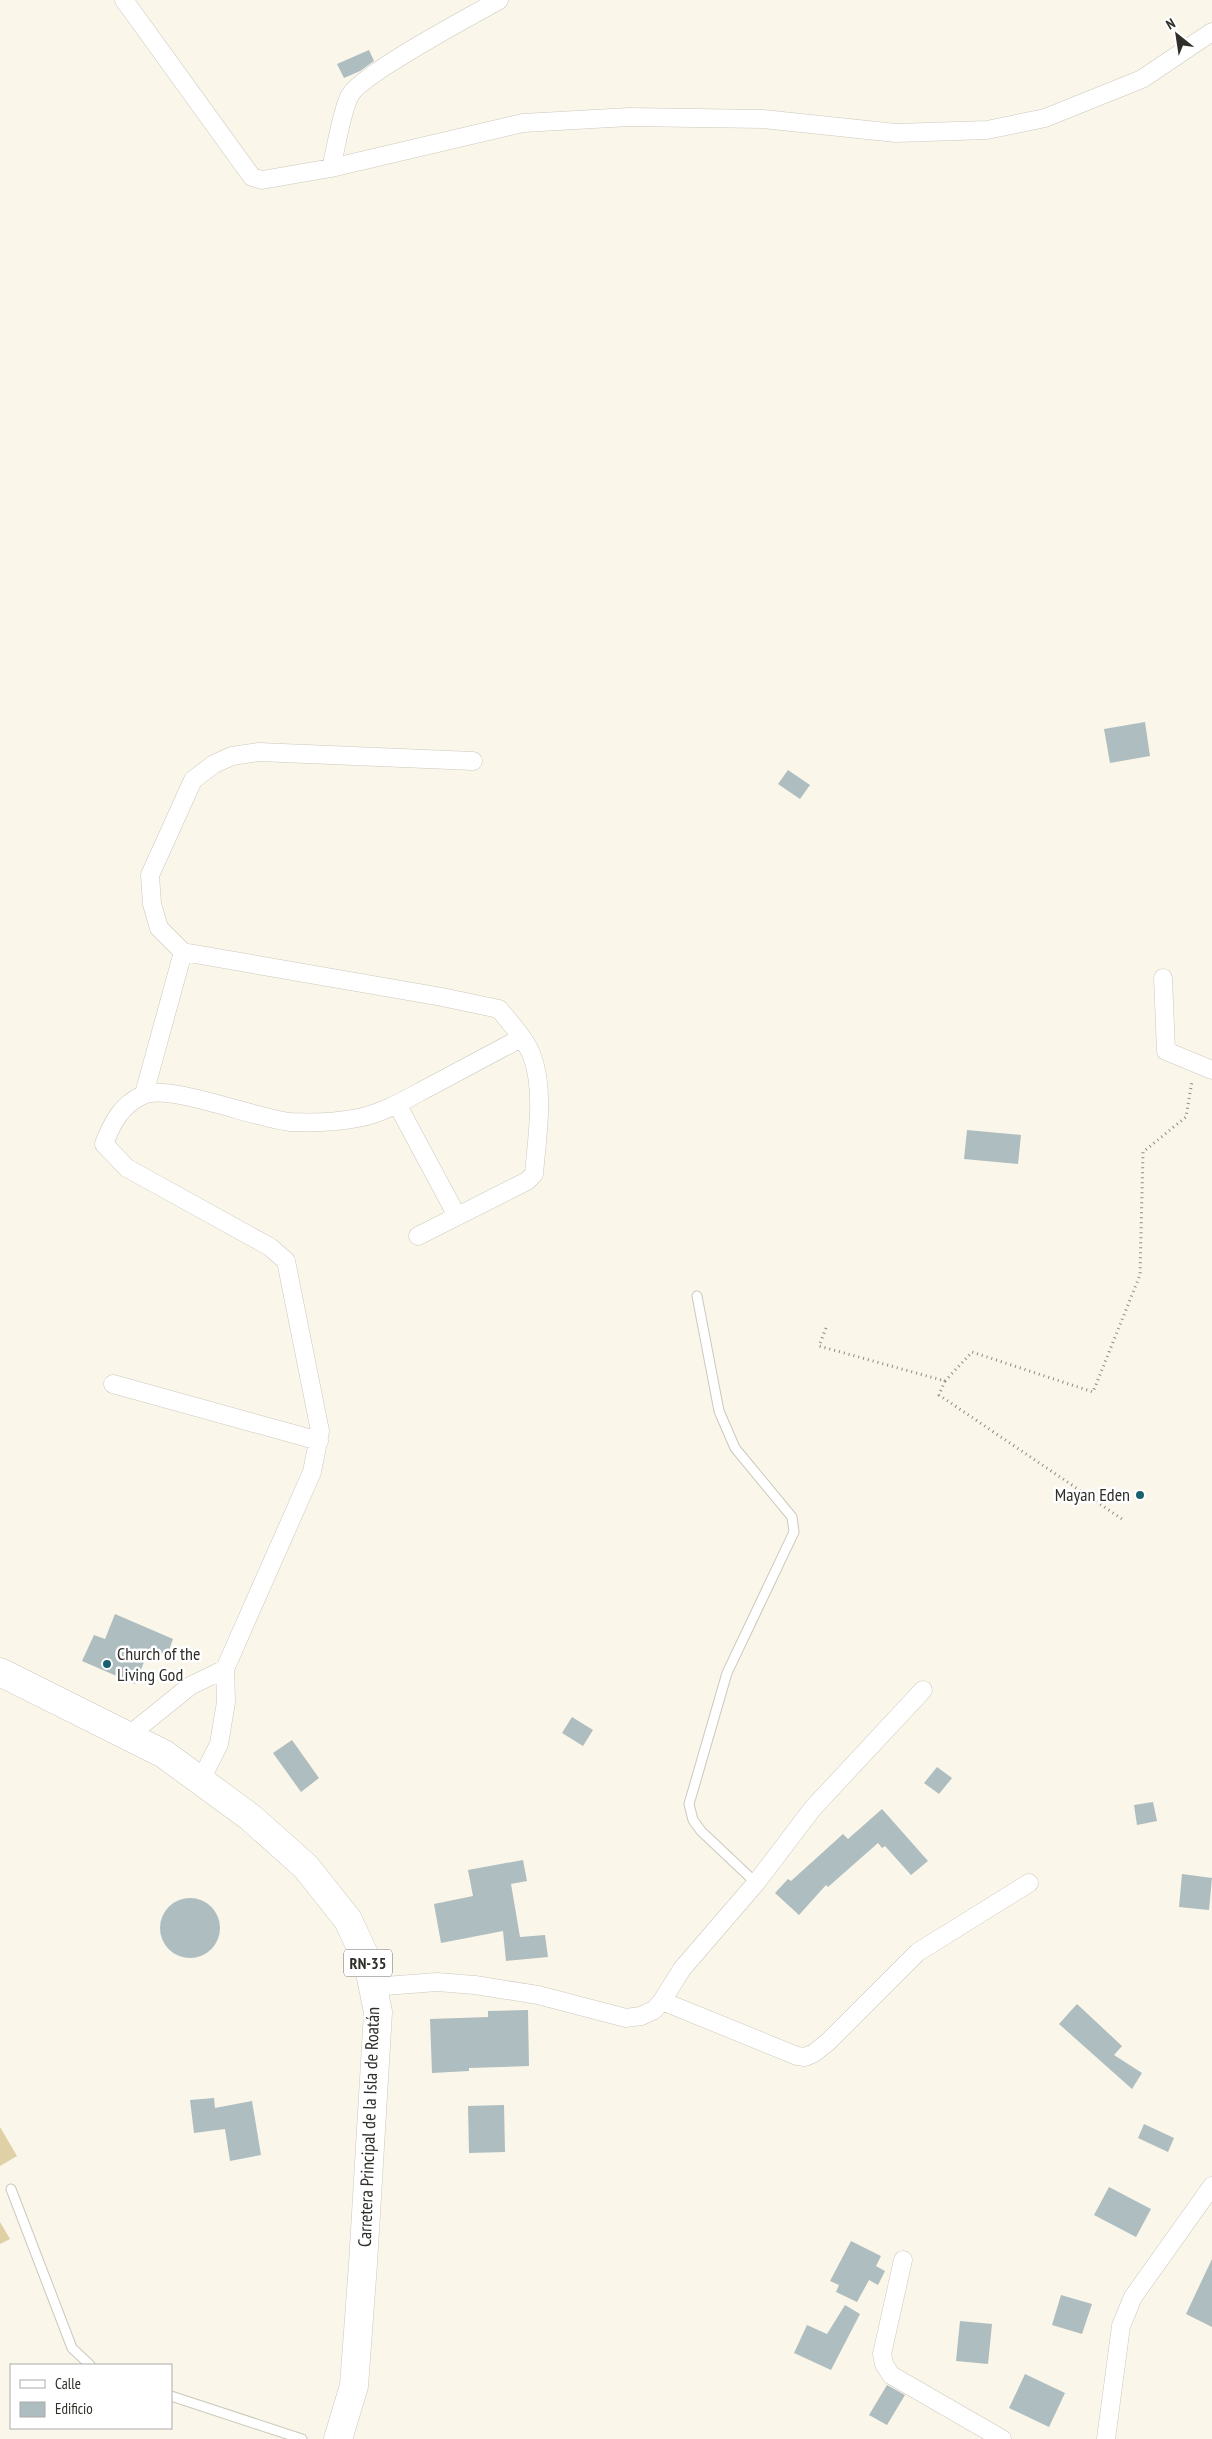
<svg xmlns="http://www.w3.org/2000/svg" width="1212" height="2439" font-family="'PT Sans Narrow',sans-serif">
<rect width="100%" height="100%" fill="#faf6e9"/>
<path fill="#dfd0a6" d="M0 2127 17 2156 0 2166Z
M0 2222 10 2239 0 2244Z"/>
<path fill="#aebdc0" d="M369 50 374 61 360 71 344 78 337 64Z
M1145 722 1150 756 1110 763 1104 729Z
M788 770 810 785 800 799 778 784Z
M967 1130 1021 1135 1018 1164 964 1159Z
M115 1614 173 1639 167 1656 149 1650 135 1684 82 1661 94 1635 105 1639Z
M572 1717 593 1730 583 1746 562 1733Z
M292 1740 319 1778 301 1792 273 1753Z
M937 1767 952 1778 939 1794 924 1783Z
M1153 1802 1157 1821 1137 1825 1134 1805Z
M882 1809 928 1861 911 1875 885 1846 882 1848 878 1843 828 1887 826 1885 799 1915 775 1893 788 1879 791 1881 843 1834 848 1839Z
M523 1860 527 1881 511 1884 520 1937 545 1935 548 1957 506 1961 503 1931 441 1943 434 1904 473 1896 468 1870Z
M1182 1874 1212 1878 1209 1910 1179 1907Z
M160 1928a30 30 0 1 1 60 0a30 30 0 1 1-60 0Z
M1077 2004 1122 2046 1114 2055 1142 2073 1132 2089 1059 2024Z
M528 2010 529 2066 469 2068V2071L432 2073 430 2019 488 2017V2011Z
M214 2098 215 2108 252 2101 261 2155 230 2161 225 2129 194 2133 190 2100Z
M504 2105 505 2152 469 2153 468 2106Z
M1144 2124 1174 2138 1168 2152 1138 2138Z
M1109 2187 1151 2209 1136 2237 1094 2215Z
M851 2241 881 2256 876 2266 885 2271 878 2285 869 2280 857 2302 836 2292 839 2285 830 2281Z
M1212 2259V2327L1186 2314Z
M1061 2295 1092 2304 1082 2334 1052 2325Z
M845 2305 860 2314 831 2370 794 2353 807 2325 827 2334Z
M960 2321 992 2324 988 2364 956 2361Z
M1025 2374 1065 2393 1049 2427 1009 2408Z
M887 2385 905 2395 887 2425 869 2415Z"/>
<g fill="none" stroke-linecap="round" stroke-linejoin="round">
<defs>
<path id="lane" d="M697 1296 719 1411 735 1448 792 1517 794 1532 727 1673 689 1804 693 1820 701 1831 756 1883
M11 2189 72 2348 90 2365
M171 2396 302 2439"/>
<path id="street" d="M124 0 252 177 262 180 331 168 523 123 629 117 763 119 896 133 987 130 1045 118 1142 79 1212 32
M331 168C337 145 340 118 349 97 358 75 472 16 499 0
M1163 978 1166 1051 1212 1070
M144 1094 183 952
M397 1104 457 1216
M418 1236 527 1181 534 1174C537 1137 545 1091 532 1056 526 1039 510 1023 499 1009L442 997 183 952 159 928 152 904 150 875 193 780 214 764 232 756 259 752 473 761
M113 1384 319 1441
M128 1736 190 1686 225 1669
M201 1780 219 1744 226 1702 225 1669 312 1472 320 1431 286 1261 270 1247 127 1168 104 1144C112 1123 121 1105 143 1095 168 1083 257 1119 290 1122 312 1123 337 1122 358 1118 384 1113 408 1098 431 1086 461 1070 491 1054 521 1038
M372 1987 437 1982 475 1985 538 1995 626 2018 641 2016 654 2010 662 2001 682 1969 756 1883 813 1808 923 1690
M662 2001 797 2056 805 2057 814 2053 828 2042 918 1952 1029 1883
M903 2260 882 2354 884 2364 891 2375 1002 2439
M1106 2439 1121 2326 1133 2297 1212 2186"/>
<path id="primary" d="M0 1672 164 1754 250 1817 306 1867 348 1920 368 1963 378 2012 363 2264 354 2386 338 2439"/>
</defs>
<use href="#lane" stroke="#ccc8bc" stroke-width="11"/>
<use href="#street" stroke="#ccc8bc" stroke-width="19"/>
<use href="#primary" stroke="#ccc8bc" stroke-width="29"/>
<path stroke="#8e8c83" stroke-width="3" stroke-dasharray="1 4" stroke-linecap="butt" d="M826 1328 819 1346 945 1381 972 1352 1093 1392 1140 1275 1143 1152 1186 1117 1192 1081
M945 1381 939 1395 1125 1521"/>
<use href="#lane" stroke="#fff" stroke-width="9"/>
<use href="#street" stroke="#fff" stroke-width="18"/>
<use href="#primary" stroke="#fff" stroke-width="28"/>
</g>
<g fill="#18626f" stroke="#fff" stroke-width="2">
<circle cx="1140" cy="1495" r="5"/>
<circle cx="107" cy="1664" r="5"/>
</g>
<g text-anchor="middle" stroke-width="5" stroke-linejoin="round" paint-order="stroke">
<rect fill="#fff" stroke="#6d6d69" stroke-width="1" x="344" y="1949.5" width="48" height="27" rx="4"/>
<g font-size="16" font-weight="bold" fill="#2f2e29">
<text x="368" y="1969">RN-35</text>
</g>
<g font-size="18" fill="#2f2e29" stroke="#fff" text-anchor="end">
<text x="1130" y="1501">Mayan Eden</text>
<text x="117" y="1660" text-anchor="start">Church of the<tspan x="117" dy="21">Living God</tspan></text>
</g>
<g font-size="18" fill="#2f2e29" stroke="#fff">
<text transform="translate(369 2127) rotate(-88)" y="6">Carretera Principal de la Isla de Roatán</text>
</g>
</g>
<rect x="10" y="2364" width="162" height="65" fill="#ffffff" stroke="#acaba9"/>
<rect x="20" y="2380" width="25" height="8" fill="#ffffff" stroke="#acaba9"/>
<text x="55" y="2389" font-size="15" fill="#2f2e29">Calle</text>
<rect x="20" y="2402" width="25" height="15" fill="#aebdc0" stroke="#acaba9"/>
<text x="55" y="2414" font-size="15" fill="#2f2e29">Edificio</text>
<g transform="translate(1177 35) rotate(330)" stroke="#ffffff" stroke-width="4" paint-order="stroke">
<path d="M0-4L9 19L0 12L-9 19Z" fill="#2f2e29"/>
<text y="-8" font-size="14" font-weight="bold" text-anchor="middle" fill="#2f2e29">N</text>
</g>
</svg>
